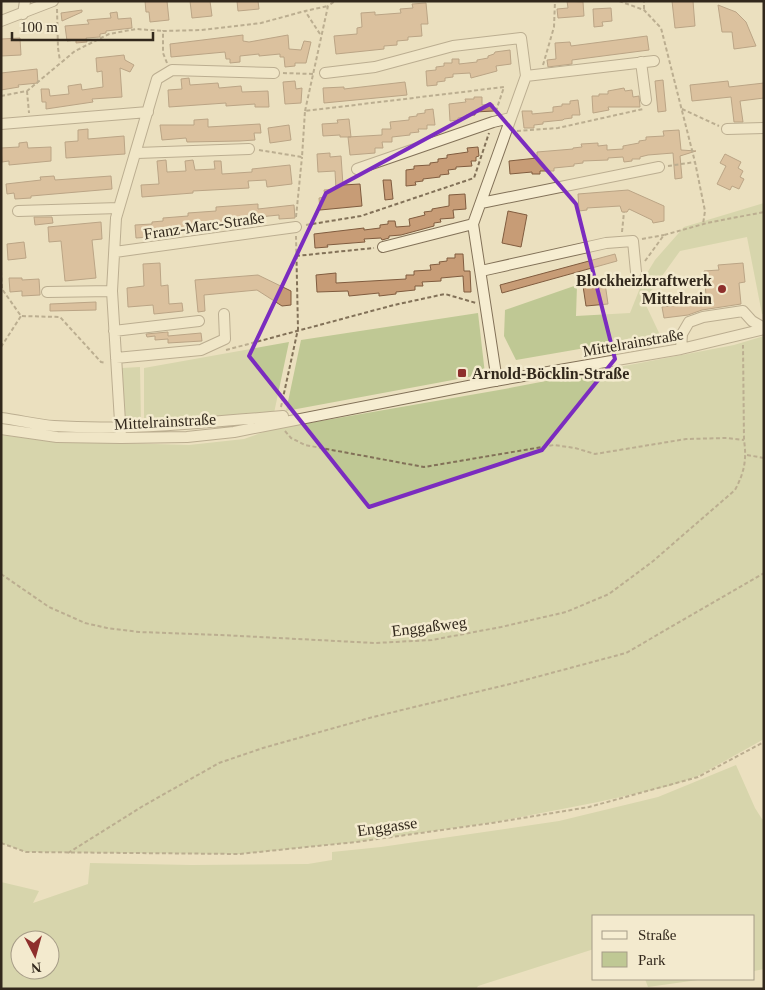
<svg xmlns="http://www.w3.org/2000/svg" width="765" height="990" font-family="'Times New Roman',serif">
<rect width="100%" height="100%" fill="#ebe0bf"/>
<path fill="#bfc894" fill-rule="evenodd" d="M764 203V314H762L747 237 680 251 644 301 660 335 516 360 504 336 505 310 577 285 576 316 630 313 644 278 655 260 684 227Z
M478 313 485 374 286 411 301 340Z
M764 336V739L698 776 670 786 598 802 495 822 356 842 239 854 26 852 1 843V435L50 441 189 445 244 439 269 430 499 390 734 345Z
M289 342 274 413 144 422V368Z
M140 367 141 423H123L122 368Z
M736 765 755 808 762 819H764V969L754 971V916H594V949L478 986 476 989H1V882L39 891 33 903 88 884 90 863 191 865 308 864 332 860V852L381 847 559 821 658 797ZM20 940H50V970H20Z
M645 979H705L648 987Z"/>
<path fill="#c79c76" stroke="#805c3f" d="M145 1H167L169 20 150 22 149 12H146Z
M190 1H210L212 16 192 18Z
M237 1H258L259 9 238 11Z
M567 1 583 2 584 16 558 18 557 9 568 8Z
M672 1H693L695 26 675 28Z
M426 3 428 24H421L422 36 408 37V40L397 41V45L384 46V49L336 54 334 36 357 34V28L362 27 361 13 375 12V15L401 13 400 9 413 8 412 4Z
M718 5 736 12 746 22 756 46 734 49 732 32H722Z
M611 8 612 21 602 22 603 26 594 27 593 9Z
M82 10V12L62 21 61 13Z
M117 12 118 19 131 18 132 28 106 31V33L100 34V37L86 38 87 42 76 43V40L67 41 65 26 89 24 87 20 111 18 110 13Z
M243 35V41L249 42 288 35 289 49 301 50 304 41 311 42 306 63H295V66L285 67 284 57H280V54L259 56V54L240 56V62L230 63V59H226L225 52 171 57 170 44Z
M647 36 649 50 572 60V64L548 67 547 60 556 59 555 43 570 42 571 46Z
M20 38 21 55 1 56V39Z
M510 50 511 64 496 66 497 71 471 78 470 73 453 74V77L445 78V81L437 82V85L427 86 426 71 436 70V67L444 66V63H452V59H459V64L477 62V60L488 58V56L494 54 495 52Z
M124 55 125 60 134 65 130 72 120 68 122 97 92 99 93 102 46 109V102H42L41 89H49L50 96 69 94 68 86 81 84 82 90 103 87 102 71 97 72 96 58Z
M37 69 38 83 18 85 19 87 1 90V73Z
M189 78 190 85 218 83 219 88 241 86 242 92 268 91 269 107H255V104L226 106V103L169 107 168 90 182 89 181 79Z
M663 80 666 111 658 112 655 81Z
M295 81 296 89 302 88 301 103 285 104 283 82Z
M728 81 729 87 764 83V98L740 101 743 122H734L731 97 692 101 690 85Z
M405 82 407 95 324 103 323 88 344 87V89Z
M624 88 625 91 632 90 633 97 639 96 640 107H608L609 110 593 113 592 96H599V94H608V91Z
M474 97H482V105L493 104 494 111 475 112V115H466L467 117 458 118V120L450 121 449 104 466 102 465 99H474Z
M578 100 580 115H572V118L564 119 563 120 543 122V124L534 125V128H524L522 111H532V114L553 112V107L562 106V104H570V101Z
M433 109 435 125H427V129H418L419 132 410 133V135L392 137V142H382L383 148H375V153L350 155 348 137 382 135V129H391L390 122 409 120V117L417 116V114L425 113V110Z
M208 119V127L260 124 261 133H254L255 140 240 141 187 142 186 138 162 140 160 125H194V120Z
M349 119 351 137H340V135L323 136 322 124 338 123 337 120Z
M289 125 291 140 270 143 268 128Z
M88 129V139L124 136 125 154 66 158 65 142 78 141V130Z
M679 130 681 150 696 151 680 156 682 178 675 179 673 153 648 155 640 157V159H632V161L624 162 623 157 608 158V160L583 161V163L574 164V166L554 168V171H540V174H532V172L510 174 509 161 537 158V152L573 149V148L582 147 581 144 598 143V146L607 145V150L623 149V146L639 143V141L646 140V137L664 136 663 131Z
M27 142 28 148 51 147V161L9 165V161L2 162 1 148 19 147V143Z
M478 147 479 156 476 157V161H471L472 166 456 167V169L448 170 449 174 440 175V177L423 179V181L415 182 416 185 406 186V170L414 169V166L430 165V163L438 162V159L447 158V155L468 152 467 148Z
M330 153V157L341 156 343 185 360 184 362 206 320 210 319 198 325 197 324 190 336 189 335 171 318 172 317 154Z
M725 154 741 162 738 168 743 171 740 177 744 179 739 189 732 186 730 190 717 184 726 166 720 163Z
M166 160 167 172 186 171 185 161 193 160 195 170 215 169 214 161H221L222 174 252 172V169L290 165 292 184 267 187 266 180 248 181 249 188 193 191V193L142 197 141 185 159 184 157 161Z
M54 176 55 180 111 176 112 189 31 196V198L15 199 14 193 7 194 6 184 41 180 40 177Z
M383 180H391L393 199 385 200Z
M628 190 664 206V221L653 223 652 220 629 209 627 212H622L620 206 587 208V210L579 211 578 194Z
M465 194 466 209 453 210 454 218 440 219 441 222 434 223V226L401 235 389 236V238L382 240 381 238 364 239 365 242 327 245 328 247 315 248 314 234 364 228V230L380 228V225L388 224V221H395L396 227 410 226 409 219 425 215 424 212 432 211V209L449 206V195Z
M258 204V209L294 205 295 218 279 219V215L259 217V221L234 223V225H225V223L207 224V229L179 231V235L136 238 135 225 152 224V222L163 221V218L188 216V213L216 211V207Z
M508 211 527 215 521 247 502 243Z
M34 217H52L53 223 35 225Z
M101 222 102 239 92 240 96 278 65 281 61 241 49 242 48 227Z
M24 242 26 258 8 260 7 244Z
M455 254H463L464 271H470L471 292H464L463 276 441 278V281L422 282 423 286H415V290L396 292V294L379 296V293L349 296 348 291 317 292 316 275 336 273V283L406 279V275H414V271L431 270 430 265 440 264 439 262 447 261V258H455Z
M615 254 617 261 502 293 500 285Z
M160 263 161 286 168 285 169 304 182 303 183 311 154 314 153 305 128 307 127 288 144 286 143 264Z
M743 263 745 282 739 283 741 304 702 310 688 315 664 318 662 307 679 305 678 299 706 295 704 271 719 270 718 265Z
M258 275 291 291V305L282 306 257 290 204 295 205 311 198 312 195 280Z
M9 278H22V280L39 279 40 295 22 296V291L10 292Z
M605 283 608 304 586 306 583 286Z
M96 302V310L50 311V304Z
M168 332V336L201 333 202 341 168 343V339L155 340V336L147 337 146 334Z"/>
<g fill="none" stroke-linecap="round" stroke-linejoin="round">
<defs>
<path id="minor" d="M23 14 25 1
M1 21 53 1
M641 62 646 100
M325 73 375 67 453 46 521 38 526 76 473 224 497 381
M526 76 654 61
M1 124 148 112
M727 129 764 128
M137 153 249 149
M357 169 493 122 511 118
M481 203 659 167
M18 211 119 208
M383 247 473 224
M115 252 296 227
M481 271 606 243 633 241 636 272
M47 292 112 291
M114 331 199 321
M681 349 682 334 689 322 703 317 743 311 752 321 764 328
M116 358 201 350 225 339 224 314
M1 418C19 420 37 425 54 426 131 431 207 422 283 416
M1 429 57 437 121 438 187 437 234 432 489 382 681 349 764 329
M121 438 112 291 116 218 157 79 172 70 274 73"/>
</defs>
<use href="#minor" stroke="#827158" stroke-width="12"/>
<path stroke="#827158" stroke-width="2" stroke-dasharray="4 2.5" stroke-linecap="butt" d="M619 1 644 10 661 28 695 162 705 211 703 224
M57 9 58 48 60 61
M644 9V1
M320 34 305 11 328 6
M167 63 163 53V31L201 30 261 23 305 11
M543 65 554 27 555 1
M283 73 313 74
M27 91 29 113
M1 96 27 91 75 51 109 34 136 29 163 31
M682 109 719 126
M305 111 328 6 335 1
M517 131 558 128 643 109
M259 150 302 157 305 111 504 87 496 111
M668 166 695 162
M296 217 302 157
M306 225 361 216 474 178 489 133
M622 232 624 212
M642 239 664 235
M296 256 374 248
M645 261 664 235 707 223 764 212
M1 271 2 289 21 316 60 317 101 362 106 363
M1 347 21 316
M226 350 394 305 445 294 476 303
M281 407 298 329 296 236
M285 431 291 438 305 445 424 467 554 445 575 448 595 454 686 439 727 438 744 440
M747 455 764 458
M1 574 49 607 85 623 107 628 139 632 221 635 375 643 432 640 501 627 566 612 609 594 652 562 735 490C744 473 747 460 744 440L743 345
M1 843 26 852 239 854 356 842 492 823 589 807 698 777 764 742
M68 853 143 806 219 763 263 748 373 717 514 683 626 653 764 573"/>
<use href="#minor" stroke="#f6edd1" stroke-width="10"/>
</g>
<path d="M0 0H765V990H0ZM490 104 576 204 615 359 542 450 369 507 249 356 326 193Z" fill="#ebe0bf" fill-opacity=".55" fill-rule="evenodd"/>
<path fill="none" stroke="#7b2cbf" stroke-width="4" stroke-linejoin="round" d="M490 104 576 204 615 359 542 450 369 507 249 356 326 193Z"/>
<g fill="#8e2f2c" stroke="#f3eace" stroke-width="2">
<circle cx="722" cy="289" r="5"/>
<rect x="457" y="368" width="10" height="10" rx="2.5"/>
</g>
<g text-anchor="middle" stroke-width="5" stroke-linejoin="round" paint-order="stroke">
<g font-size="16" fill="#32281c" stroke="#f3eace">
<text transform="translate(204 225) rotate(-8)" y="6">Franz-Marc-Straße</text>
<text transform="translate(633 342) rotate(-10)" y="6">Mittelrainstraße</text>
<text transform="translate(165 421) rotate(-3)" y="6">Mittelrainstraße</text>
<text transform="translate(429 626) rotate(-7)" y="6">Enggaßweg</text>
<text transform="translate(387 826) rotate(-8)" y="6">Enggasse</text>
</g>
<g font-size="16" font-weight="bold" fill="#32281c" stroke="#f3eace" text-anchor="end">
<text x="712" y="286">Blockheizkraftwerk<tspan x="712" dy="18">Mittelrain</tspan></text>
<text x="472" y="379" text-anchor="start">Arnold-Böcklin-Straße</text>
</g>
</g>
<rect width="765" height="990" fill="none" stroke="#32281c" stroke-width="5"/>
<rect x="592" y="915" width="162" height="65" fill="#f3eace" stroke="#a69c87"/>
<rect x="602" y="931" width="25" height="8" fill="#f6edd1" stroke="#a69c87"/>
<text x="638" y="940" font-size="15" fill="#32281c">Straße</text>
<rect x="602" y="952" width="25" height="15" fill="#bfc894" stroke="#a69c87"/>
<text x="638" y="965" font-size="15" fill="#32281c">Park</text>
<g transform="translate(35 955) rotate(174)"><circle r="24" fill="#f3eace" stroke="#a69c87"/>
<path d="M0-4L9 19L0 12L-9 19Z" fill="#8e2f2c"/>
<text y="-8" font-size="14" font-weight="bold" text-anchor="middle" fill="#32281c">N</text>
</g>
<path d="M12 32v8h141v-8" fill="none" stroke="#32281c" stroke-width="2.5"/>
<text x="20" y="32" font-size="15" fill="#32281c" stroke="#f3eace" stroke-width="4" paint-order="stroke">100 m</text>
</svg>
